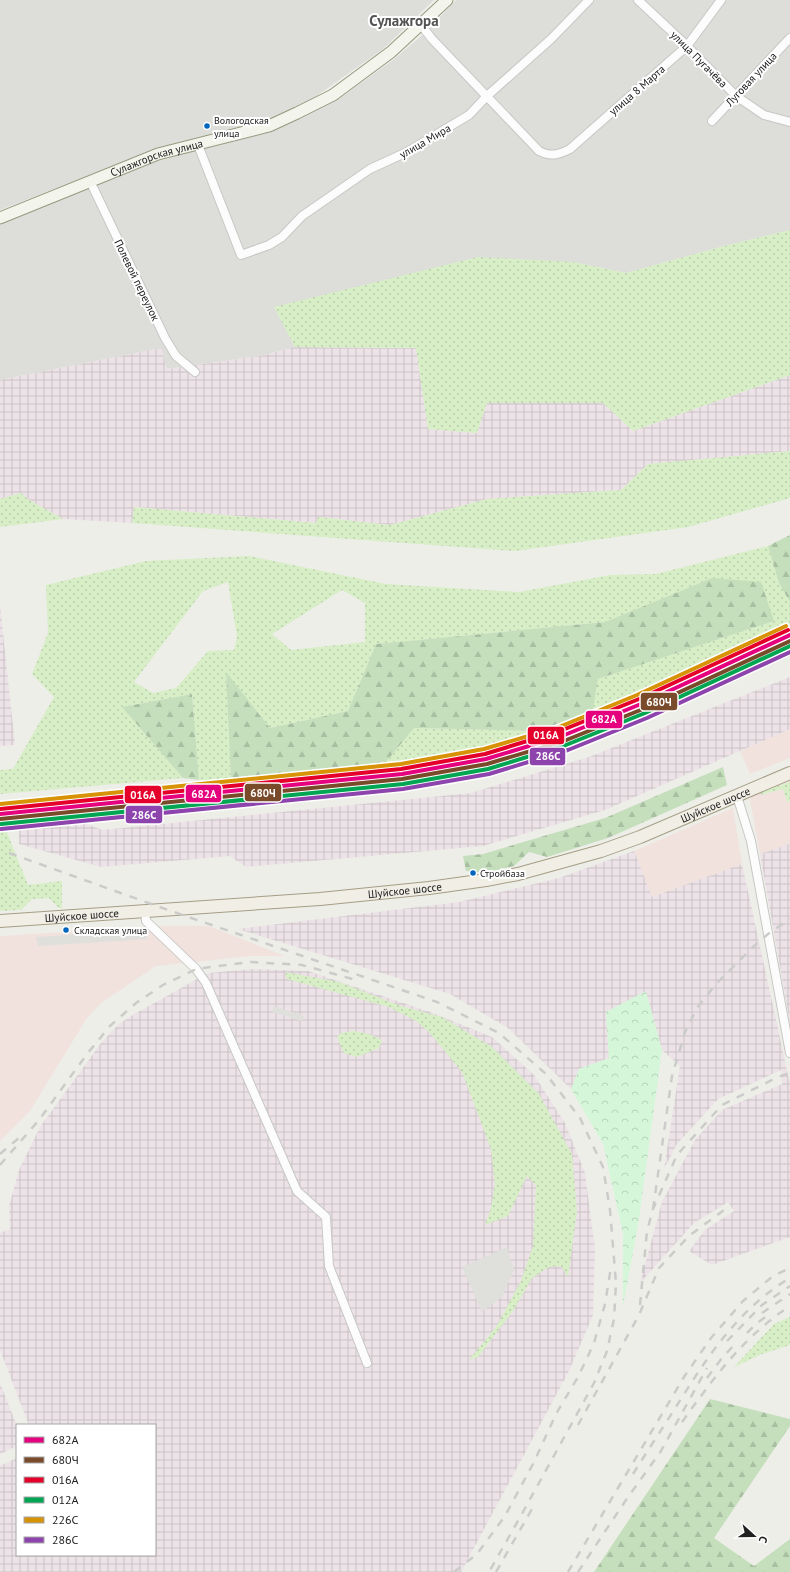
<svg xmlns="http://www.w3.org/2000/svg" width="790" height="1572" font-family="'PT Sans',sans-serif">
<defs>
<pattern id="industrial-grid" width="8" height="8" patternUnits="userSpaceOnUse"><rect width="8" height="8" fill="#ece2e7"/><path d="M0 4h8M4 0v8" fill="none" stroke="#cac2c6"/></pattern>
<pattern id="grass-dots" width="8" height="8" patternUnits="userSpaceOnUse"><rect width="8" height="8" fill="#d7eec6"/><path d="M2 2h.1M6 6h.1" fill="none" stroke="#b8ccaa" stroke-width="1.8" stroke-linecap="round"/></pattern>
<pattern id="forest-firs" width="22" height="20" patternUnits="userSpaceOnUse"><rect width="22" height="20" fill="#c5dfbc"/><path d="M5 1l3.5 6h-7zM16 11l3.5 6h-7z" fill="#a9bfa1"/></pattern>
<pattern id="park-crowns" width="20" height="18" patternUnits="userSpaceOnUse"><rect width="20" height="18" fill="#d5f6d9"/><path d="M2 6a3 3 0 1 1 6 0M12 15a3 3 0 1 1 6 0" fill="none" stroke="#b7d3ba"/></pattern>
</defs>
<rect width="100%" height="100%" fill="#eeeee9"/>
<path fill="#ddddda" d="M0 0H434L383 49 295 111 269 122 152 151 0 210Z
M456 0H790V230L724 246 626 273 573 262 274 307 295 347 260 356 167 369 161 348 0 380V224L158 161 271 129 297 116 339 99 393 60 426 32Z"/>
<path fill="#f1e2de" d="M790 729V758L750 774 740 751Z
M790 780V782L763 791 761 795 783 789 787 802 790 801V844L760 854 750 800 753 794Z
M733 808 742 864 652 898 634 851Z
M165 926H209L285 956H252L156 966 101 1003 87 1018 30 1111 0 1141V936Z"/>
<path fill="url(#industrial-grid)" d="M295 347 416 348 428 429 477 433 487 403H603L633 431 790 375V451L649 464 621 490 487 499 390 525 319 517 317 523 135 507 132 523 63 519 29 500 21 493 0 499V380L161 348 167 369 260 356Z
M0 605 15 745 0 746Z
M790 677V729L605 810 483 846 246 867 230 856 101 867 19 844V821L61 815 103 830 471 793 589 757Z
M790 844V1023L760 854Z
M634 851 652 897 742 864 790 1084V1237L712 1265 689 1251 705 1230 734 1211 728 1202 694 1223 640 1283 662 1202 695 1140 722 1110 782 1084 781 1070 718 1099 677 1144 664 1169 680 1066 662 1050 646 992 606 1012 609 1058 579 1069 571 1089 508 1028 450 994 238 929 459 902 559 878Z
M253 969 308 971 433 1013 492 1037 534 1075 565 1123 585 1173 595 1248 593 1315 569 1371 461 1572H0V1466L17 1458V1555H155V1425H29L0 1350V1233L10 1229 9 1206 19 1170 40 1127 101 1043 119 1024 131 1016 208 973Z
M0 1383 17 1426V1446L0 1454Z"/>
<path fill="url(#grass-dots)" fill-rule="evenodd" d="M790 230V375L633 431 603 403H487L477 433 428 429 416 348 295 347 274 307 478 257 573 262 626 273 724 246Z
M790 451V498L688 527 515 551 132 523 134 507 316 523 318 517 390 525 487 499 621 490 648 464Z
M21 493 29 500 63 519 0 527V499Z
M768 546 779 583 790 602V628L592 715 598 679 774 621 712 578 605 622 376 644 348 711 270 728 226 673 231 781 199 780 192 694 122 707 183 778 0 794V770L13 769 54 697 32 674 48 633 46 585 146 561 249 556 386 584 519 592 610 575 656 574ZM228 582 237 637 234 650 208 651 176 688 153 693 134 682 203 591ZM342 590 365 603V642L291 650 272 634Z
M414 728 546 731 475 753 386 762Z
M790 782V801L787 802 783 789 760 795 763 791Z
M2 820 28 885 62 881V908H59L49 898 32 899 21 910 0 911V821Z
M285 972 339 982 401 1006 442 1017 492 1047 539 1094 572 1154 577 1211 568 1277 561 1266 549 1267 532 1278 513 1311 478 1357 469 1360 496 1327 521 1281 533 1246 536 1185 527 1176 508 1216 485 1225 491 1208 495 1184 491 1149 462 1072 429 1032 416 1021 389 1007 287 979Z
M354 1031 369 1034 382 1040 379 1048 357 1057 344 1053 337 1037 341 1033Z
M790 1317V1345L762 1354 734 1367 774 1324Z"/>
<path fill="url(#forest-firs)" d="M790 535V602L779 583 768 546Z
M712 578 761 582 774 621 598 679 592 715 546 731 414 728 386 762 231 781 226 672 270 728 348 711 376 644 605 622Z
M192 694 199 780 183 778 122 707Z
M723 767 727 785 608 838 547 857 529 852 514 866 488 873 466 871 463 856 483 854 605 818Z
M710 1399 790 1419V1426L714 1538 754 1566 790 1539V1572H594Z"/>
<path fill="url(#park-crowns)" d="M646 991 662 1050 638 1226 623 1306V1234L603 1144 571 1089 579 1069 609 1058 606 1012Z"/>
<path fill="#dfdfdc" d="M143 930 148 939 38 946 36 937Z
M274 1006 304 1016 302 1021 272 1012Z
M507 1247 514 1270 502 1297 482 1312 462 1267Z"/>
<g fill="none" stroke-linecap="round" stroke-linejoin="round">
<defs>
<path id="street" d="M638 0 687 46 736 96 764 115 790 122
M421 25 432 39 539 151C551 157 558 155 570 149L687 46 721 0
M712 121 790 38
M198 145 241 255 269 245 282 237 302 216 370 169 407 152 469 115 487 96 551 39 589 0
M90 181 165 338 176 356 195 372
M737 796 751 841 790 1053
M145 911 146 921 196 969 206 983 297 1191 326 1217 329 1266 367 1363"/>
<g id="secondary">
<path id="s1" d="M0 218 158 154 269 126 297 113 333 95 391 52 447 0"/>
</g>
<g id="primary">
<path id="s2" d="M0 921 320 899 429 888 486 880 518 874 601 851 640 837 790 773"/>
</g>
</defs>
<use href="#street" stroke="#c7c7c5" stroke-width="10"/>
<use href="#secondary" stroke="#959a7f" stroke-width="13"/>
<use href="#primary" stroke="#a59e85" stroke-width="14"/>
<use href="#street" stroke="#fcfcfc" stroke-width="8"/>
<use href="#secondary" stroke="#f3f5ec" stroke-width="11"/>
<use href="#primary" stroke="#f1eee6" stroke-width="12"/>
<path stroke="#cbcbca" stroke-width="2.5" stroke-dasharray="8 8" stroke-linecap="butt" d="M9 853 168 910 437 1002 499 1033 546 1074 580 1118 603 1167 610 1210 616 1283 614 1319 607 1351 594 1383 523 1512 489 1572
M0 1154 20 1137
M0 1165 39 1120 87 1054 110 1026 136 1003 163 985 196 969 250 962 302 965 356 980
M653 1209 672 1076 685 1032 697 1008 716 984 753 947 768 934 790 919
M640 1305 647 1231 653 1209 677 1155 722 1105 778 1077 790 1073
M762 1313 790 1294
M747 1333 756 1324 768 1315
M727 1341 762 1305 790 1286
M707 1378 722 1358 735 1344
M682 1422C708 1386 733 1351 767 1323 775 1317 781 1311 790 1307
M578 1425 639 1315 659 1268 690 1235 724 1210
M633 1474C648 1450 664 1426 679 1402 709 1354 741 1307 790 1278
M454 1572 477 1554 505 1516 534 1462 556 1414 578 1377 594 1343 605 1304 611 1267
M496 1572 532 1509
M568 1572 684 1377 711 1338 743 1301 773 1276 790 1268
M578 1572 626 1500 661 1451 707 1368"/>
<defs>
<path id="rail-1" d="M0 814 402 774 486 759 562 736 641 704 790 635"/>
<path id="rail-2" d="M0 819 402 779 487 764 564 741 643 709 790 641"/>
<path id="rail-3" d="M0 809 401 769 485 754 560 731 639 699 788 630"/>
<path id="rail-4" d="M1 824 403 784 488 769 566 745 645 713 790 646"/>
<path id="rail-5" d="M0 804 401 764 484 749 559 727 637 695 786 626"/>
<path id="rail-6" d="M1 829 403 789 489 774 568 750 647 718 790 652"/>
</defs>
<use href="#rail-1" stroke="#fff" stroke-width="7"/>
<use href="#rail-2" stroke="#fff" stroke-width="7"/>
<use href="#rail-3" stroke="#fff" stroke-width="7"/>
<use href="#rail-4" stroke="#fff" stroke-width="7"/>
<use href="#rail-5" stroke="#fff" stroke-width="7"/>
<use href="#rail-6" stroke="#fff" stroke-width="7"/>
<use href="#rail-1" stroke="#e5007d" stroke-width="4"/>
<use href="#rail-2" stroke="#7a4b2a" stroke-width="4"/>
<use href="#rail-3" stroke="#e4002b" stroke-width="4"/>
<use href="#rail-4" stroke="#00a651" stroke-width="4"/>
<use href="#rail-5" stroke="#d79205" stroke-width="4"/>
<use href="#rail-6" stroke="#8e44ad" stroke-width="4"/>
</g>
<g fill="#0065bd" stroke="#fff" stroke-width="1.5">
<circle cx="207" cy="126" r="3.5"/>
<circle cx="473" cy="873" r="3.5"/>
<circle cx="66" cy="930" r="3.5"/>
</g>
<g text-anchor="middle" stroke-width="4" stroke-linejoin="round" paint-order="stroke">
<g font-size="10" fill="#202020" stroke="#fff" text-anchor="start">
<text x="214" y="124">Вологодская<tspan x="214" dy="13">улица</tspan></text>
<text x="480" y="877">Стройбаза</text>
<text x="74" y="934">Складская улица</text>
</g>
<g font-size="11" fill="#202020" stroke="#fff">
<text transform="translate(699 59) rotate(45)" y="4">улица Пугачёва</text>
<text transform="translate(751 79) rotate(-47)" y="4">Луговая улица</text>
<text transform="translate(637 90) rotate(-41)" y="4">улица 8 Марта</text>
<text transform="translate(425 141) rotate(-30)" y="4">улица Мира</text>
<text dy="4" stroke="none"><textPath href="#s1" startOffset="168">Сулажгорская улица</textPath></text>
<text transform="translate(137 280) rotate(64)" y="4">Полевой переулок</text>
<text dy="4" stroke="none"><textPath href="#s2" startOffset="730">Шуйское шоссе</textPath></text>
<text dy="4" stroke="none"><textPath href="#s2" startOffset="406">Шуйское шоссе</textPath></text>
<text dy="4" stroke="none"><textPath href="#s2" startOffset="82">Шуйское шоссе</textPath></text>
</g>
<g font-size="15" font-weight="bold" fill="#535353" stroke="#fff">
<text x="404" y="26">Сулажгора</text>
</g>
</g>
<g stroke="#fff" stroke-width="1.5">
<rect x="640" y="692" width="38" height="19" rx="4" fill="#7a4b2a"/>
<rect x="585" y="710" width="38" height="19" rx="4" fill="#e5007d"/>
<rect x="527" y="726" width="38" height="19" rx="4" fill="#e4002b"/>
<rect x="529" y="747" width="37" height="19" rx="4" fill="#8e44ad"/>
<rect x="244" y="783" width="38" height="19" rx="4" fill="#7a4b2a"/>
<rect x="185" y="784" width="37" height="19" rx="4" fill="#e5007d"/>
<rect x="124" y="785" width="38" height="19" rx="4" fill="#e4002b"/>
<rect x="125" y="805" width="38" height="19" rx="4" fill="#8e44ad"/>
</g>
<g font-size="11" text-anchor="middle" font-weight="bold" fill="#fff">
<text x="659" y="706">680Ч</text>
<text x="604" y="723">682А</text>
<text x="546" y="739">016А</text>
<text x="548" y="760">286С</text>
<text x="263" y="797">680Ч</text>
<text x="204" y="798">682А</text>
<text x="143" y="799">016А</text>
<text x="144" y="819">286С</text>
</g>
<rect x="16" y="1424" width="140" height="132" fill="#ffffff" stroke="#a6a6a6"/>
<rect x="24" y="1437" width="20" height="6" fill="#e5007d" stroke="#a6a6a6"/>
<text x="52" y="1444" font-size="12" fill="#202020">682А</text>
<rect x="24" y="1457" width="20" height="6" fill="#7a4b2a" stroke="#a6a6a6"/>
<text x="52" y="1464" font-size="12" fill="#202020">680Ч</text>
<rect x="24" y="1477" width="20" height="6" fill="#e4002b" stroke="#a6a6a6"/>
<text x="52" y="1484" font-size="12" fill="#202020">016А</text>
<rect x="24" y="1497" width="20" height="6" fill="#00a651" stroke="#a6a6a6"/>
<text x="52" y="1504" font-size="12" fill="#202020">012А</text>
<rect x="24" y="1517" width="20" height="6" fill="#d79205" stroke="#a6a6a6"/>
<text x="52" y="1524" font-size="12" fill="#202020">226С</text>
<rect x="24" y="1537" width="20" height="6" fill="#8e44ad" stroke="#a6a6a6"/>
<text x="52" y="1544" font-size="12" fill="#202020">286С</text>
<g transform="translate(754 1536) rotate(111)" stroke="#ffffff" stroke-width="3" paint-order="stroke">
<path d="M0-3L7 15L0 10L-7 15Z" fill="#202020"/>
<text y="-6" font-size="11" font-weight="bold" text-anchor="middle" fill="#202020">С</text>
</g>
</svg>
